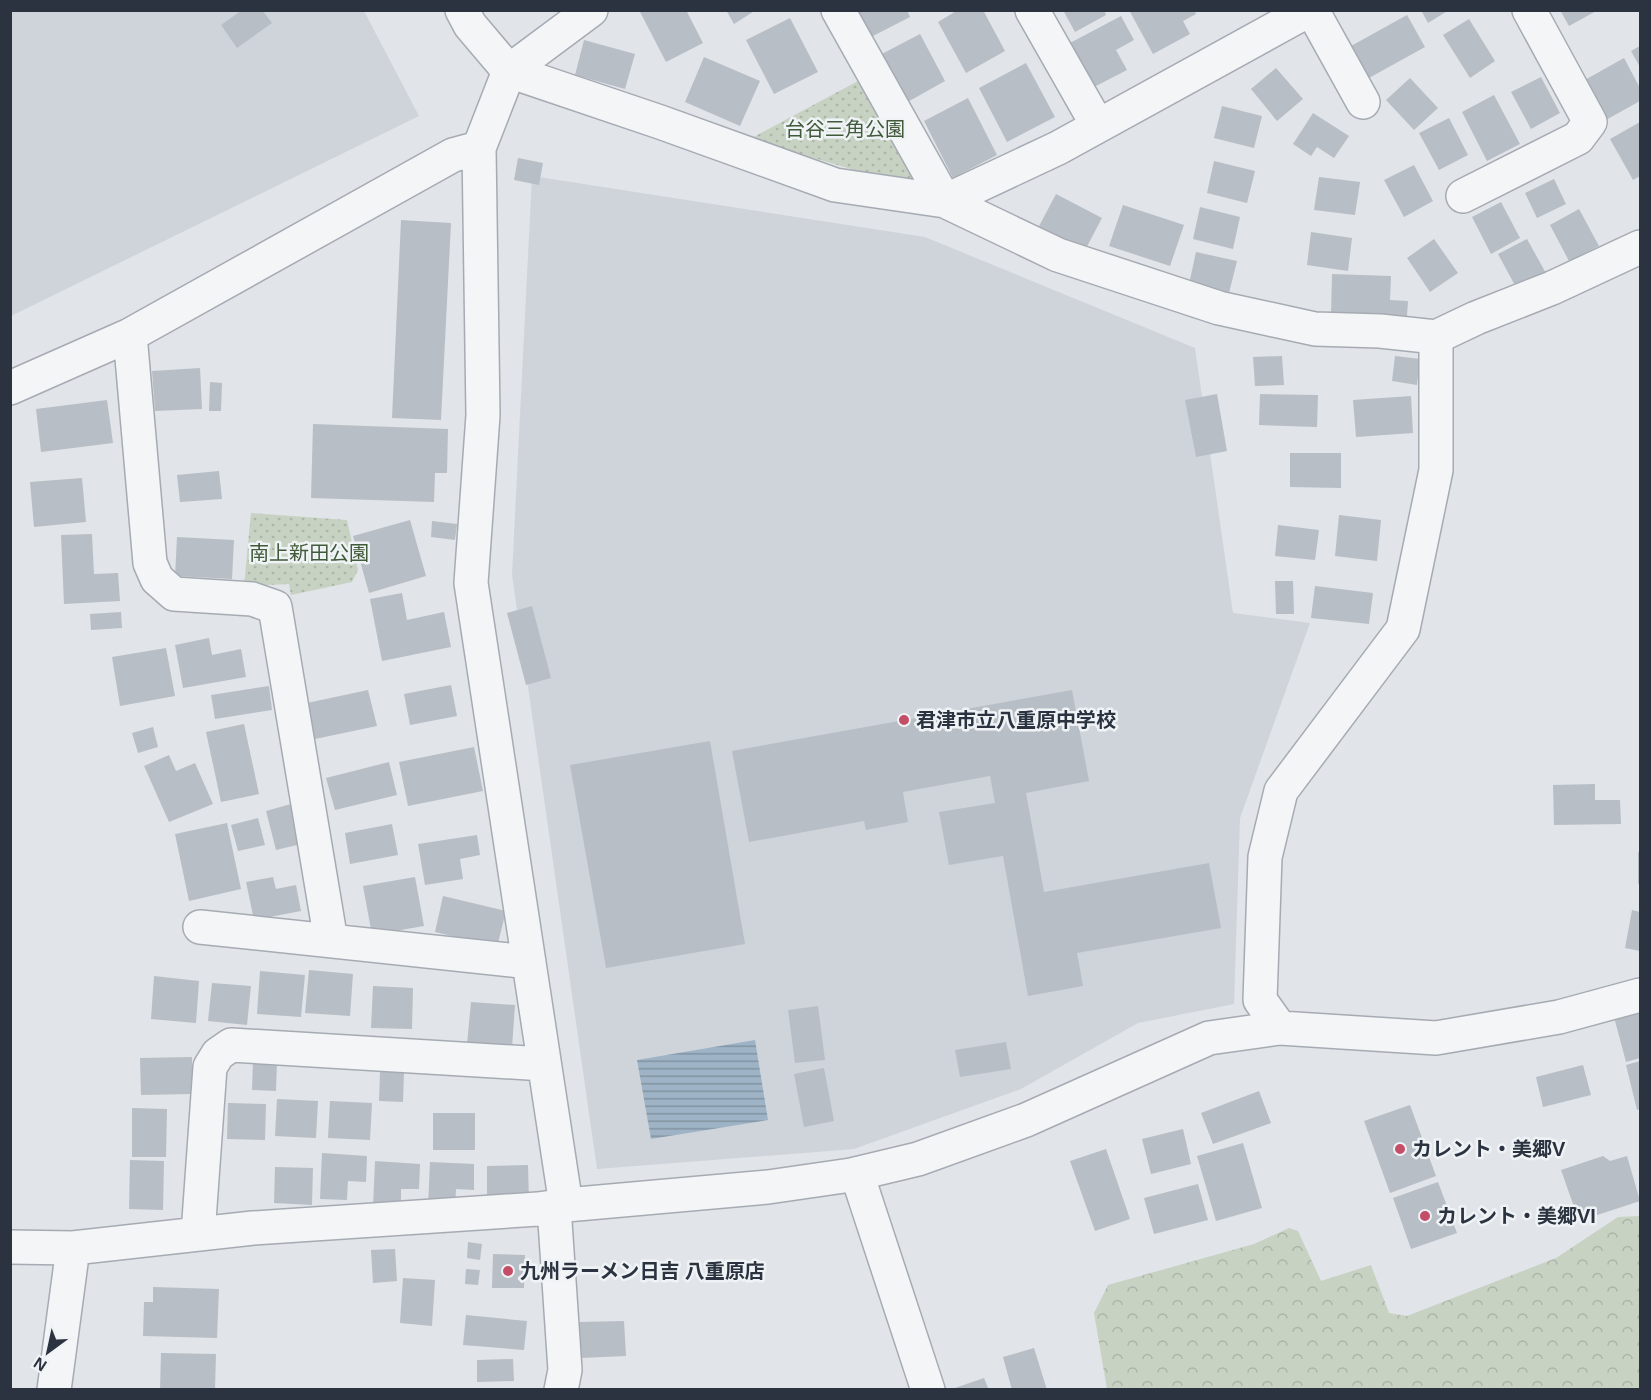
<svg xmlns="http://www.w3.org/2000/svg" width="1651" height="1400" font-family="Arial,'Noto Sans JP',sans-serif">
<defs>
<pattern id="grass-dots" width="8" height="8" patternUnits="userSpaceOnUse" patternTransform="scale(1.5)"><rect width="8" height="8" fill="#c7d2c2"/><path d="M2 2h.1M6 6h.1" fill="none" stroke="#abb5a8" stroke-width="1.8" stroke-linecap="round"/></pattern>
<pattern id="forest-crowns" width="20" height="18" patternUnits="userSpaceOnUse" patternTransform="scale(1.5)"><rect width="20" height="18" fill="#c7d2c2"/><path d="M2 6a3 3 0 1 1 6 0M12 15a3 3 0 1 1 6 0" fill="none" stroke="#abb5a8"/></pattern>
<pattern id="water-rules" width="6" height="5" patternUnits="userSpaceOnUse" patternTransform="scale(1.5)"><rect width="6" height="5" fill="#9eb4c6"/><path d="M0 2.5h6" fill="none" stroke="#8193a2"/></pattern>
</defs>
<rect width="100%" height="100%" fill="#e1e4e9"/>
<path fill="#cfd4da" d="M11 11H364L419 116 11 316Z
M532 176 925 237 1195 348 1233 613 1310 623 1240 818 1234 1004 1138 1023 1021 1089 854 1149 597 1169 512 575Z"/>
<path fill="url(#grass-dots)" d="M858 81 928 192 750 139Z
M251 513 347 520 358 570 352 582 291 595 289 584 244 586Z"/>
<path fill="url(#forest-crowns)" d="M1640 1216V1389H1107L1094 1313 1108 1285 1254 1244 1289 1228 1298 1231 1321 1281 1371 1265 1389 1313 1407 1316 1556 1258 1618 1217Z"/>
<path fill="url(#water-rules)" d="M755 1040 768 1120 651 1139 637 1060Z"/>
<path fill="#b8bec5" d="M242 10H262L272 23 237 48 221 25Z
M639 10H686L703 43 666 62Z
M726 10H756L734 24Z
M857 10H907L910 17 871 37Z
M958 10H983L1005 51 966 73 938 22Z
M1063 10H1104L1106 15 1075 32Z
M1129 10H1194L1196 14 1183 21 1190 34 1153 54Z
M1421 10H1449L1428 23Z
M1560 10H1598L1569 26Z
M1407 15 1425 47 1369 78 1351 46Z
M1121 16 1134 40 1116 50 1127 70 1094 87 1070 43Z
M790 18 818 72 774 94 746 40Z
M1469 19 1495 61 1470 78 1443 35Z
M920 34 945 81 904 104 878 56Z
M584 40 635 54 625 89 575 75Z
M1640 46V67L1631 51Z
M704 57 760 81 740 126 685 102Z
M1624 58 1640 88V101L1604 121 1583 81Z
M1026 63 1055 117 1007 142 979 88Z
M1276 68 1303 99 1277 121 1251 89Z
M1541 77 1560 113 1531 129 1511 92Z
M1410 78 1438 108 1414 130 1386 100Z
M1494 95 1520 144 1487 161 1462 112Z
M968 98 997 155 953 178 924 121Z
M1222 106 1262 116 1254 148 1214 138Z
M1313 113 1349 136 1334 158 1317 147 1311 156 1293 144Z
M1449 118 1468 155 1439 170 1419 133Z
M1640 122V176L1633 180 1610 139Z
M518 158 543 163 539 185 514 180Z
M1214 161 1255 171 1247 203 1207 193Z
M1414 165 1433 201 1404 217 1384 180Z
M1319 177 1360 182 1355 215 1314 210Z
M1554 179 1566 204 1537 218 1525 193Z
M1056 194 1102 218 1083 254 1037 230Z
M1501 202 1520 238 1491 254 1472 217Z
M1123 205 1184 225 1170 266 1109 246Z
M1200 207 1240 217 1233 249 1193 239Z
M1579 209 1599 246 1569 261 1550 225Z
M401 220 451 223 441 420 392 418Z
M1311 232 1352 238 1348 271 1307 265Z
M1434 239 1458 273 1430 292 1407 258Z
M1527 239 1547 275 1518 291 1498 254Z
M1196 252 1237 261 1229 293 1189 284Z
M1332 274 1391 276 1390 300 1408 301 1407 316 1331 314Z
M1282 356 1284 385 1255 386 1253 357Z
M1395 356 1420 359 1417 385 1392 381Z
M200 368 202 409 155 411 152 371Z
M210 382 222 383 221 411H209Z
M1217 394 1227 451 1196 457 1185 400Z
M1260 394 1318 395 1317 427 1259 425Z
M1411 396 1413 433 1356 437 1353 400Z
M107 400 113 443 41 452 36 409Z
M313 424 448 429 447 473H435L434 502 311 498Z
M1290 453H1341V488L1290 487Z
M219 471 222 499 180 502 177 475Z
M82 478 86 522 34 527 30 482Z
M1339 515 1381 520 1377 561 1335 556Z
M410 520 426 576 369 593 353 536Z
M432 521 457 524 455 540 431 537Z
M1278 525 1319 530 1315 560 1275 556Z
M92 534 94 574 118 573 120 601 64 604 61 535Z
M177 537 234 540 232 579 175 576Z
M1275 581H1293L1294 614H1276Z
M1315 586 1373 593 1369 624 1311 618Z
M402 593 407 620 444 612 451 647 382 661 370 599Z
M532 606 551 678 526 685 507 613Z
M121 612 122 628 91 630 90 614Z
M209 638 212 655 241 649 246 677 183 688 175 645Z
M166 648 175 696 120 706 112 657Z
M451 685 457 716 410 725 404 694Z
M269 686 272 710 215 719 211 695Z
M368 690 377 726 315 739 307 703Z
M1072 690 1089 781 1026 793 1044 892 1209 863 1221 928 1077 953 1083 986 1028 996 1003 856 949 865 939 812 995 803 990 776 903 792 908 822 866 830 864 821 749 842 732 751Z
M244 724 259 794 221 802 206 732Z
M153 727 158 747 138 753 132 733Z
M710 741 745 944 606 968 570 765Z
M474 747 483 791 408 806 399 762Z
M169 755 176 771 195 763 213 804 169 822 144 766Z
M389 762 397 795 335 810 326 778Z
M1595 784V800H1620L1621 824 1554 825 1553 785Z
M291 804 301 844 276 850 266 811Z
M258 818 265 845 238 851 231 825Z
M227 823 241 889 189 901 175 834Z
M392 824 398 855 350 864 345 833Z
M477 835 480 855 460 859 463 879 425 885 418 844Z
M1638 852H1640V884H1638Z
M273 877 276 889 296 885 301 911 254 920 246 882Z
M415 877 424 926 372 935 363 886Z
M443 896 506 911 497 947 435 932Z
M1632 910 1640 912V951L1625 948Z
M309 970 353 974 350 1016 305 1013Z
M260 971 305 975 301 1017 257 1014Z
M154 976 199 981 196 1023 151 1019Z
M212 983 251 986 247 1025 208 1021Z
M373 986 413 988 412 1029 371 1028Z
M471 1002 515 1005 512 1048 467 1044Z
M818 1006 825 1060 795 1063 788 1010Z
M1640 1010V1058L1626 1062 1614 1017Z
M1006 1042 1011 1069 960 1077 955 1050Z
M192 1057V1094L141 1095 140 1058Z
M253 1060 277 1061 276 1091 252 1090Z
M1640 1061V1109L1637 1110 1626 1065Z
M1583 1065 1591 1095 1543 1107 1536 1077Z
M824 1068 834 1121 804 1127 794 1074Z
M380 1072H404L403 1102 379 1101Z
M1259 1091 1271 1123 1213 1144 1201 1113Z
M277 1099 318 1101 316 1138 275 1136Z
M330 1101 372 1103 370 1140 328 1138Z
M228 1103 266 1104 265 1140 227 1139Z
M1410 1105 1436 1176 1390 1193 1364 1121Z
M132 1108 167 1109 166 1157H132Z
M433 1113H475V1150H433Z
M1183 1129 1191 1164 1151 1174 1142 1139Z
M1243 1143 1262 1208 1216 1221 1197 1156Z
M1106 1149 1130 1219 1095 1231 1070 1161Z
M322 1153 367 1156 366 1182 348 1181 347 1200 320 1199Z
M1603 1156 1610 1161 1627 1156 1640 1201 1579 1221 1561 1170Z
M130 1160 164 1161 163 1210 129 1209Z
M375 1161 420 1164 419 1189H401V1208L373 1206Z
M430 1162 474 1164V1190L456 1189 455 1208 428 1207Z
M528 1165 529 1202H487V1166Z
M275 1167 313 1168 312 1205 274 1203Z
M1438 1182 1457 1233 1411 1249 1393 1198Z
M1198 1184 1208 1220 1154 1234 1144 1198Z
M468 1242 482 1244 480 1260 467 1258Z
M395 1249 397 1281 373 1283 371 1250Z
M493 1254 525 1255 524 1288H492Z
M466 1269 480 1270 478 1285 465 1284Z
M403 1278 435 1280 432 1326 400 1323Z
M153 1287 219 1289 217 1338 143 1336 144 1302H153Z
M466 1315 527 1321 524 1350 463 1345Z
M624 1321 626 1356 581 1358 579 1322Z
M1034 1348 1047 1390H1012L1003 1357Z
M161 1353 216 1354 215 1390H160Z
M513 1359 514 1381 477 1382V1360Z
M984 1378 989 1390H952V1389Z"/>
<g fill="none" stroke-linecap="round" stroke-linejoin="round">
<defs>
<path id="minor" d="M462 10 470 25 509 71 660 122 835 185 945 201 1058 255 1219 308 1315 329 1380 331 1436 337 1476 318 1552 288 1640 247
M838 10 945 201
M1032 10 1098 126
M1312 10 1363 102
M1463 196 1578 138 1590 122 1529 10
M945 201 1058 148 1309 10
M130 335 150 563 157 579 174 594 252 599 275 607 331 941
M10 388 130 335 453 155 479 148
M200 927 529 962
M1280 1028 1260 1000 1265 857 1281 791 1403 629 1436 470V337
M857 1174 928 1390
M566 1205 471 583 483 415 479 148 509 71 591 10
M554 1207 565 1370 561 1390
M198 1234 210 1067 218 1054 231 1045 544 1064
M10 1247 73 1248 253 1228 538 1209 566 1205 768 1187 851 1175 918 1159 1026 1120 1209 1038 1280 1028 1436 1038 1559 1017 1640 995
M54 1390 73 1248"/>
</defs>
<use href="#minor" stroke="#a6abb3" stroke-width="36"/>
<use href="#minor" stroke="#f3f5f7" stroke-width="33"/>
</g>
<g fill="#c54e67" stroke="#f0f3f6" stroke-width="2">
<circle cx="904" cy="720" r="6"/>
<circle cx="1400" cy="1149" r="6"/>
<circle cx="1425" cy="1216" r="6"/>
<circle cx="508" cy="1271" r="6"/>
</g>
<g text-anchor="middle" stroke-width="5" stroke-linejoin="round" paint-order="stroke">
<g font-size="20" fill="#415a39" stroke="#f0f3f6">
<text x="845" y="136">台谷三角公園</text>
<text x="309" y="560">南上新田公園</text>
</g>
<g font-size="20" font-weight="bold" fill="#2a333f" stroke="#f0f3f6" text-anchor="start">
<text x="916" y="727">君津市立八重原中学校</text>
<text x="1412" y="1156">カレント・美郷V</text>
<text x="1437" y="1223">カレント・美郷VI</text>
<text x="520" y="1278">九州ラーメン日吉 八重原店</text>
</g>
</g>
<rect width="1651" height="1400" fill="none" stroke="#2a333f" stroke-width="24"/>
<g transform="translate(48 1352) rotate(213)" stroke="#f0f3f6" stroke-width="4.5" paint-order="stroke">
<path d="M0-4.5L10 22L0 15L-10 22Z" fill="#2a333f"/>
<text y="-9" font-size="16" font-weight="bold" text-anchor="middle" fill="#2a333f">N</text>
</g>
</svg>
